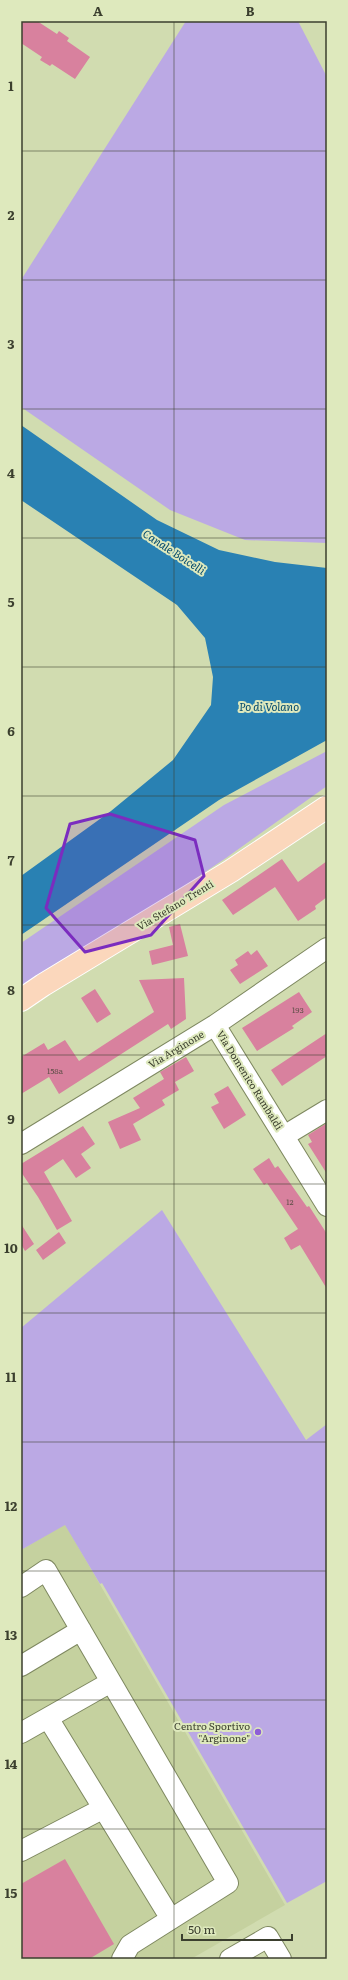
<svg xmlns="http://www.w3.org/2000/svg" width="348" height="1980" font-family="Literata,serif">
<rect width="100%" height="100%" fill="#d1dcb0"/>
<path fill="#c5d19f" d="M65 1524 285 1905 191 1959H21V1550Z"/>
<path fill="#bba9e4" d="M186 21H298L327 77V543L245 540 170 510 21 407V280Z
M327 751V786L226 858 21 995V943L224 805Z
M162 1210 306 1440 327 1424V1881L287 1903 102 1583 100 1584 65 1525 21 1550V1328Z"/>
<path fill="#2981b3" d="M21 425 157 520 219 550 275 562 327 568V740L219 800 21 935V876L111 811 173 760 211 705 213 677 205 638 177 605 21 500Z"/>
<path fill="#d8819e" d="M21 21H37L57 34 59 31 69 38 67 41 90 57 75 79 52 64 50 66 40 60 42 57 21 43Z
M282 859 298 882 327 861V897L315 906 316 909 298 921 275 887 233 915 222 900Z
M180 924 188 956 152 965 149 951 173 945 169 927Z
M257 950 268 966 240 984 230 970 238 965 235 960 248 951 251 955Z
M184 978 186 1019 171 1029 168 1024 59 1094 49 1077 21 1094V1057L44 1043 48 1050 65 1040 79 1061 154 1012 139 980Z
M95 989 111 1014 97 1023 81 998Z
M299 992 312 1012 292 1026 294 1028 257 1051 242 1028Z
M327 1033V1056L282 1086 271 1070Z
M186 1057 194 1071 175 1082 179 1090 162 1100 165 1105 133 1124 141 1140 120 1149 108 1122 140 1108 133 1098 164 1079 160 1072Z
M228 1086 246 1115 224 1129 211 1107 219 1103 214 1094Z
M327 1123V1174L308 1144 312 1142 308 1135Z
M83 1126 95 1144 81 1154 91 1168 76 1178 63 1159 44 1172 72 1221 57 1230 38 1197 21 1172V1164Z
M269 1158 275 1168 278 1166 307 1207 309 1206 327 1234V1289L300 1245 291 1250 284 1238 298 1229 267 1183 264 1185 253 1169Z
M21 1224 34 1244 25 1251 21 1244Z
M59 1232 66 1243 43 1260 36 1250Z
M65 1859 114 1944 89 1959H21V1884Z"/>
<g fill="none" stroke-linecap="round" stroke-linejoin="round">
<defs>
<path id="minor" d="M215 1025 327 1206
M284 1136 327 1110
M21 1144 215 1025 327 948
M21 1587 46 1570 228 1883 130 1945 122 1959
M21 1666 81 1630
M48 1718 171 1919
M21 1733 111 1682
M21 1851 102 1809
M230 1959 268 1937 281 1959"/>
<path id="major" d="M21 1000 43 985 231 871 327 807"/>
</defs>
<use href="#minor" stroke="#7e8860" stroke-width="22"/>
<use href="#major" stroke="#fff" stroke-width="24"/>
<use href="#minor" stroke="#fff" stroke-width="20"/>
<use href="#major" stroke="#fbd7bc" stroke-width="22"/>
</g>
<path fill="#7b2cbf" fill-opacity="0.2" stroke="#7b2cbf" stroke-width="3" stroke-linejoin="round" d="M110 814 195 840 204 876 151 935 85 952 46 908 70 824Z"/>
<path fill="none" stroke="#3b3f2e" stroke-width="1" stroke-opacity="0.55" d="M174 21V1959M21 151H327M21 280H327M21 409H327M21 538H327M21 667H327M21 796H327M21 925H327M21 1055H327M21 1184H327M21 1313H327M21 1442H327M21 1571H327M21 1700H327M21 1829H327"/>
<circle fill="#8e5ed7" stroke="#dee9bd" stroke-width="1.5" cx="258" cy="1732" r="4"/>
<g text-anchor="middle" stroke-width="4" stroke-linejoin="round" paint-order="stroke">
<g font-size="8" fill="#62504a">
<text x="298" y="1013">193</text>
<text x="55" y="1074">158a</text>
<text x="290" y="1205">12</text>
</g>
<g font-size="10" fill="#3b3f2e" stroke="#dee9bd">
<text transform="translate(175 905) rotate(-31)" y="4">Via Stefano Trenti</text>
<text transform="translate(176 1049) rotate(-31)" y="4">Via Arginone</text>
<text transform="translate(250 1080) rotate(58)" y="4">Via Domenico Rambaldi</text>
</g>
<g font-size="10" fill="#3b3f2e" stroke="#dee9bd" text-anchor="end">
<text x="250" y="1730">Centro Sportivo<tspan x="250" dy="12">"Arginone"</tspan></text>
</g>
<g font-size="11" font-style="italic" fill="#03496c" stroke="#dee9bd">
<text transform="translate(174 552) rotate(33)" y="4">Canale Boicelli</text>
<text x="269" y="711">Po di Volano</text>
</g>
</g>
<rect width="348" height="1980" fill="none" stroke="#dee9bd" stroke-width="44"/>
<path d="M182 1934v6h110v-6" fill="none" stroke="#3b3f2e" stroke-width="2"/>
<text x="188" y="1934" font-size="12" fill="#3b3f2e" stroke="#dee9bd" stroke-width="3" paint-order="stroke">50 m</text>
<rect x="22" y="22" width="304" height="1936" fill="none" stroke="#3b3f2e" stroke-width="1.5"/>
<g font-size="13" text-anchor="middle" font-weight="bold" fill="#3b3f2e">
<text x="98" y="16">A</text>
<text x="250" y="16">B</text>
<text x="11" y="91">1</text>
<text x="11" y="220">2</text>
<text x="11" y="349">3</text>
<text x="11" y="478">4</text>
<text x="11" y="607">5</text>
<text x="11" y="736">6</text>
<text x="11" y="865">7</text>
<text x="11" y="995">8</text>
<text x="11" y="1124">9</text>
<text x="11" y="1253">10</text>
<text x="11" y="1382">11</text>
<text x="11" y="1511">12</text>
<text x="11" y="1640">13</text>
<text x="11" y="1769">14</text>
<text x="11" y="1898">15</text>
</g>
</svg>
